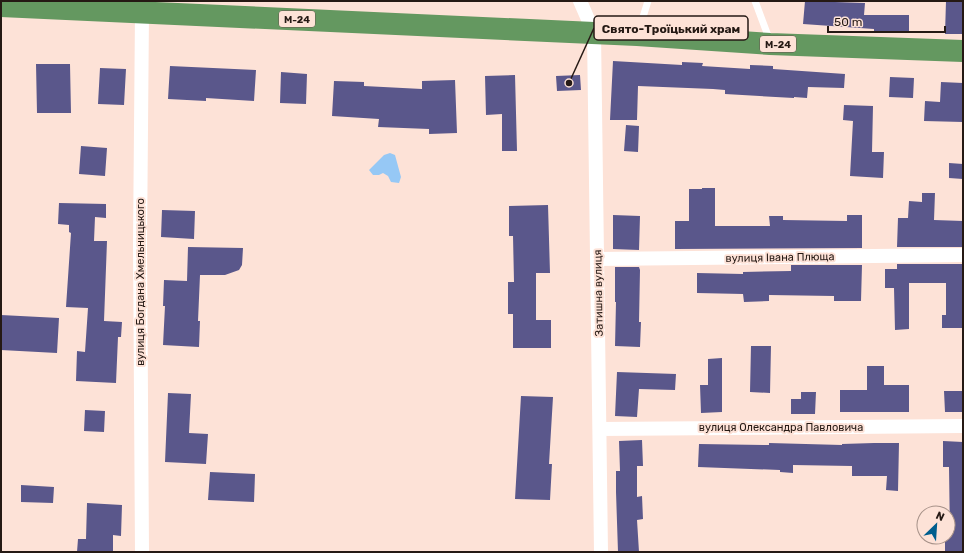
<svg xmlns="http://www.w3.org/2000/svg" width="964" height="553" font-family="Rubik,sans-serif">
<rect width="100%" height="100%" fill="#fde2d7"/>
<path fill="#96c8f5" d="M390 153 395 155 401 177 399 183 391 182 388 176 383 173 379 175H373L369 170 384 155Z"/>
<path fill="#5a578b" d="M805 1 865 3 864 15H909V32L874 31V29L803 24Z
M946 1H963V34H945Z
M613 61 682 65V62L703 63 702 66 750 69V65L773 66V69L845 74 844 88 808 87 807 98 794 97V98L725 94V90L713 89 638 86 637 120H610Z
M36 64H70L71 113H37Z
M170 66 256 70 254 101 206 98V101L168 99Z
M100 68 126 69 124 105 98 104Z
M281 72 307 74 306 104 280 103Z
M515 75 517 151H502V114L486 115 485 76Z
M580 75 581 90 557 91 556 76Z
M890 77 914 78 913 98 889 97Z
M455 80 457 133 429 134V129L378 127 379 119 332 116 334 81 364 82V86L422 89V81Z
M941 82 963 83V122L924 121 925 101 940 102Z
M844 105 873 106 872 152H884L883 178 850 176 853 121 843 120Z
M626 125 639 126 638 152 624 151Z
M81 146 107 148 105 176 79 174Z
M949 163 963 164V179L949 178Z
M702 188H715V226H770L769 216H783V220L847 221V215H862V248L675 249V221H689V189H702Z
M922 193H935L934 220 963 221V247H897L898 218H908L909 201 922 202Z
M59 203 106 204V218L95 217 94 241H107L104 321 122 322 121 337H118L116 383 76 381 77 351 85 352 88 308 66 307 71 233 69 232V225L58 224Z
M548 205 550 273H536V320H551V348H513V314H508V282H514L513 236H509V206Z
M162 210 195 211 194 239 161 237Z
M613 215 640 216 639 250 613 249Z
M188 247 243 248 242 265 239 270 225 275H200L198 321H200L199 347 163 345 165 306H163L164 280 187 281Z
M897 264H963V328H942V315H946V283H909V329L895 330 894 288H885V269H897Z
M791 265H862L861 301H834V296L769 295V301L744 302 743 294 697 293V273L743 274V272L791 271Z
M615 267H639L640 270 639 322H641L640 347 615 346 616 302H615Z
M1 315 59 318 57 353 1 350Z
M751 346H771L770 393 750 392Z
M722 358V412L701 413 700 385H708V359Z
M867 366H884V385H909V412H840V390H867Z
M617 372 676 374 675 390 639 389 637 417 615 416Z
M944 391H963V412H945Z
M801 392H816L815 414H791V399H801Z
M168 393 191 394 189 433 208 434 206 464 165 462Z
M521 396 553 397 549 464H552L550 500 515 499Z
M85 410 105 411 104 432 84 431Z
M642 440 643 466H637V497L642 496 643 519 637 520 639 552H618L616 492V471H620L619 441Z
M943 441 963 442V552H945V537L950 536 949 467H943Z
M769 443 842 445V444L874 443H899L898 491 886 490 887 476H852V466L793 465V473L780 472V470L698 467 699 444 769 445Z
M210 472 255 474 254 502 208 500Z
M21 485 54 487 53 503 21 502Z
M87 503 122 505 121 536 113 535V552H77L78 539H86Z"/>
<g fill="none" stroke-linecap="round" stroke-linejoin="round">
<path stroke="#fff" stroke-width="7" d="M755 1 770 41
M638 33 648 1"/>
<path stroke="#fff" stroke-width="14" d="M580 1 594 33 601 552
M142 12 140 244 142 552
M597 259 963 255
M600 429 963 426"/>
<path stroke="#649860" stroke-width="22" d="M1 6 637 35 770 44 963 51"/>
</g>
<g text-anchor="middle" stroke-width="4" stroke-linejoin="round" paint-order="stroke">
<g fill="#fde2d7" stroke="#66554e" stroke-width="1">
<rect x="279" y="11" width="36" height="16" rx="3"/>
<rect x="760" y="36" width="36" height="16" rx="3"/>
</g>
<g font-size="10" font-weight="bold" fill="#251914">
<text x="297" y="23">М-24</text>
<text x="778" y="48">М-24</text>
</g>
<g font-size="11" fill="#251914" stroke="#fde2d7">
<text transform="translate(780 257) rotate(-1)" y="4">вулиця Івана Плюща</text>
<text transform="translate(140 282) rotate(-90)" y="4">вулиця Богдана Хмельницького</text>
<text transform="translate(598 293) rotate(-91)" y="4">Затишна вулиця</text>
<text x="781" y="431">вулиця Олександра Павловича</text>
</g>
</g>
<path fill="none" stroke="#251914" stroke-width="1.5" d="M569 83L594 28"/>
<circle fill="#251914" stroke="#fde2d7" stroke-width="1.5" cx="569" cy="83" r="4"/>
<rect fill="#fde2d7" stroke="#251914" stroke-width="1.5" x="594" y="16" width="154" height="24" rx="4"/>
<g font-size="12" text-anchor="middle" font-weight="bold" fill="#251914">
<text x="671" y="33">Свято-Троїцький храм</text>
</g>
<rect width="964" height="553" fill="none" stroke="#251914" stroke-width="4"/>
<g transform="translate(936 525) rotate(25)"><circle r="19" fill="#fde2d7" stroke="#a79289"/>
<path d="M0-3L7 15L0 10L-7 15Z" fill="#005e8e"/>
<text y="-6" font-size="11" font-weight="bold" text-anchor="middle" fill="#251914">N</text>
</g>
<path d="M828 26v6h117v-6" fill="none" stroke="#251914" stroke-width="2"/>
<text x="834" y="26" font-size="12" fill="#251914" stroke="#fde2d7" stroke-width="3" paint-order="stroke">50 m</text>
</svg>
